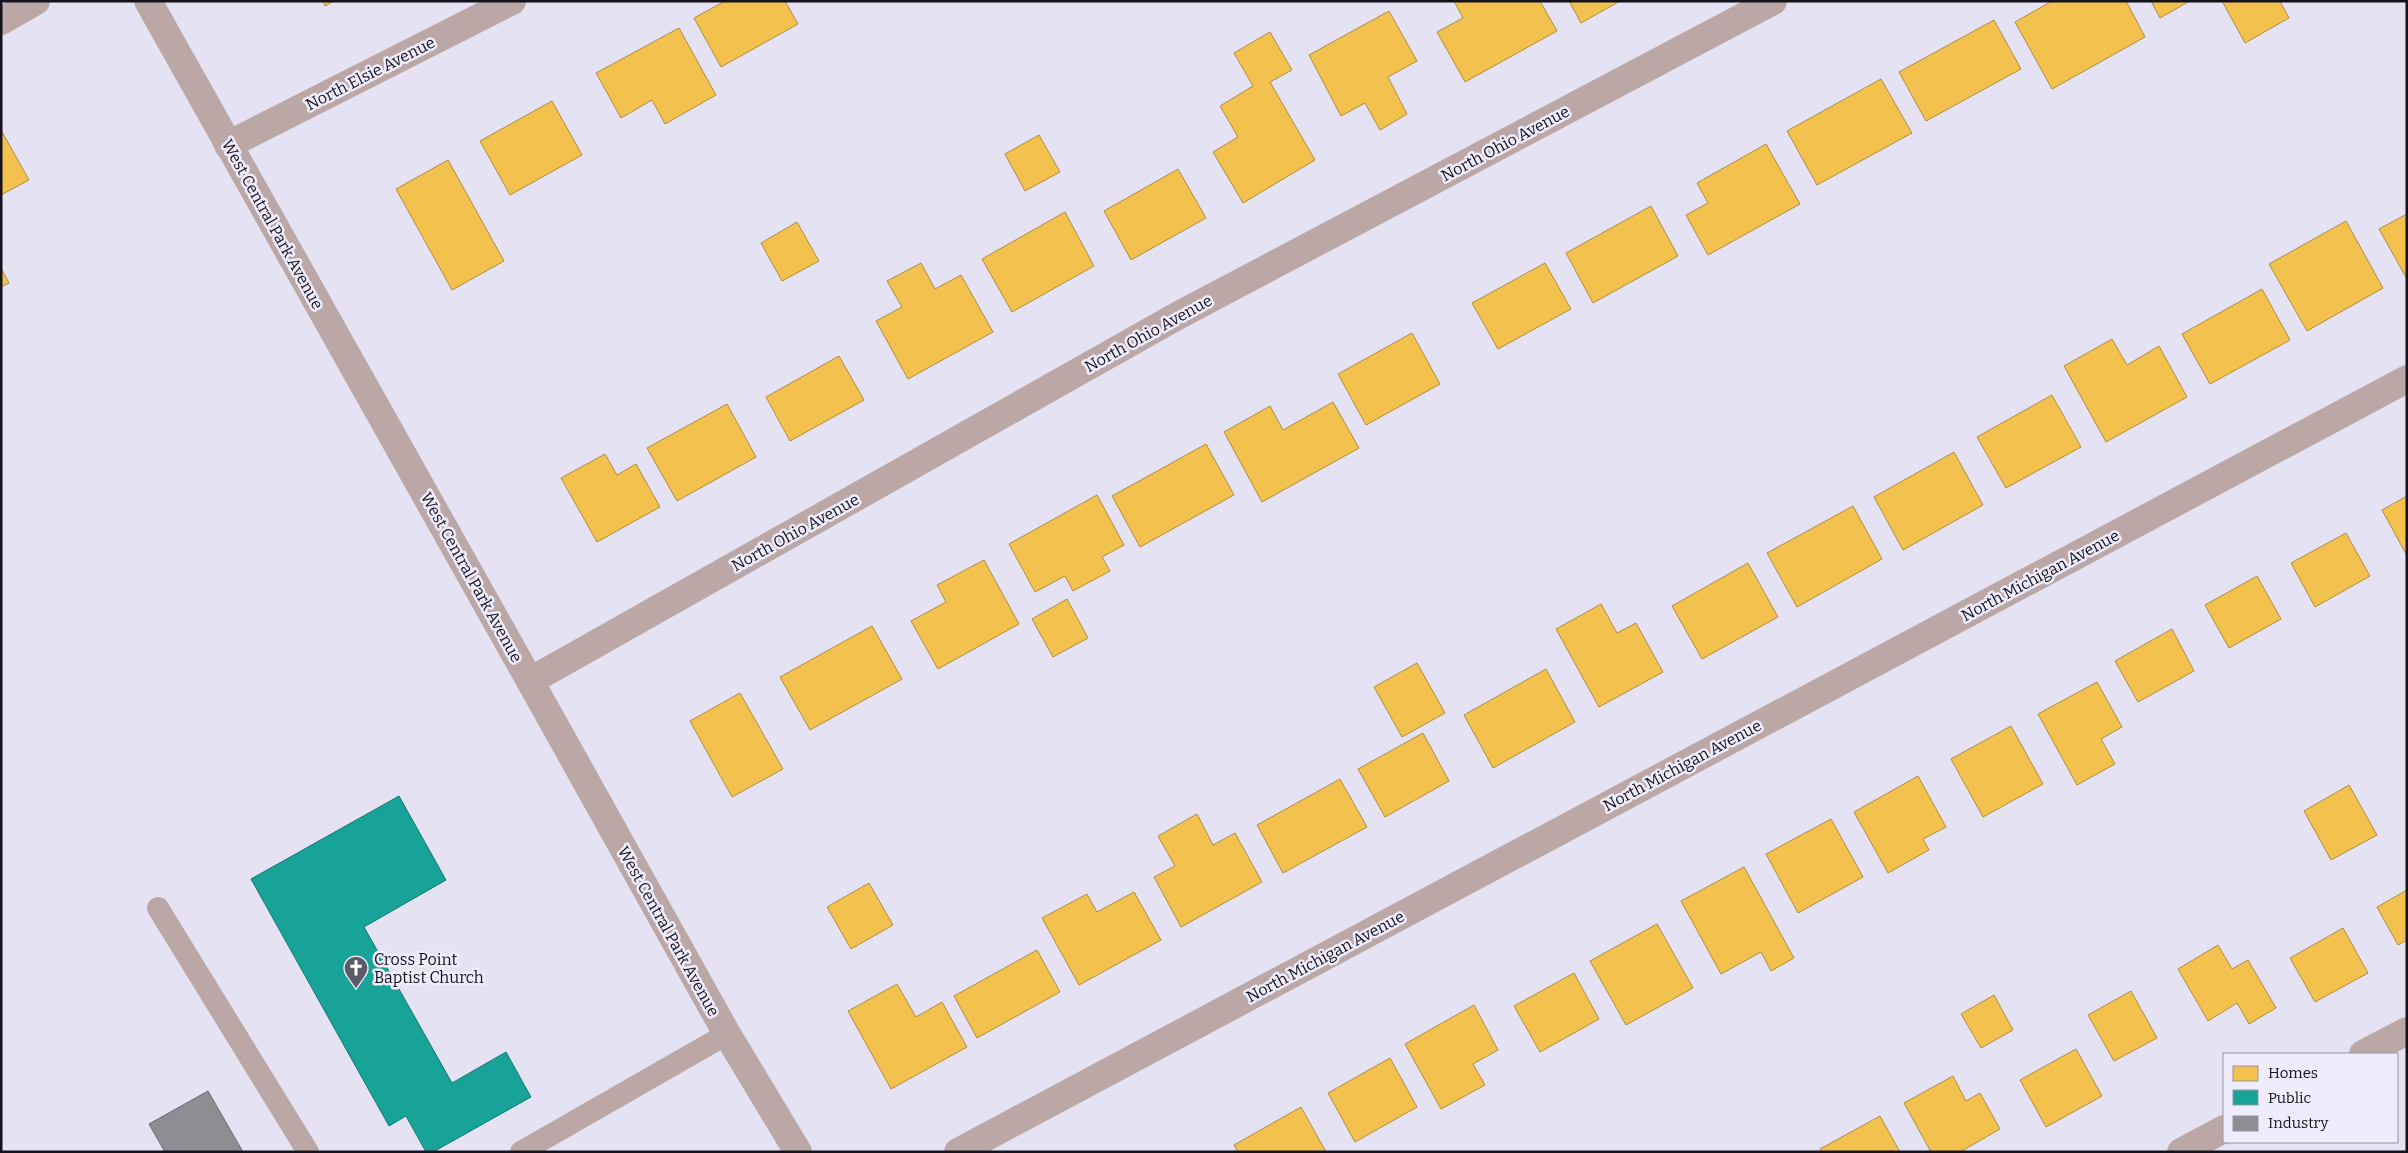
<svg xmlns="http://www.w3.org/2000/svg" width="2408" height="1153" font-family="Bitter,serif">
<rect width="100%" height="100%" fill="#e5e3f3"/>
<path fill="#f2c14e" stroke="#af8c3f" d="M323 1H334L325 6Z
M725 1H785L798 24 721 67 694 18Z
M1454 1H1540L1557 31 1465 82 1437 32 1463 18Z
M1569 1H1620L1581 23Z
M2052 1H2126L2145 37 2052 89 2015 22Z
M2151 1H2190L2160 18Z
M2222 1H2280L2289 18 2245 43Z
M1389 11 1417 61 1388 77 1407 114 1380 130 1365 103 1341 116 1309 55Z
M1994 20 2021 69 1926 121 1899 72Z
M679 28 716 95 665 124 652 100 621 118 596 73Z
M1270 32 1292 70 1270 82 1315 160 1243 203 1213 152 1238 137 1220 106 1253 86 1234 53Z
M1881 79 1912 133 1817 185 1787 131Z
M552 101 582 155 510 195 480 141Z
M1 130 29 180 1 195Z
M1039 135 1060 172 1025 191 1005 154Z
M1766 144 1800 204 1708 255 1686 215 1708 203 1697 183Z
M448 160 504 261 452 290 396 189Z
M1178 169 1206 218 1131 260 1104 211Z
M1651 206 1678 256 1593 303 1566 253Z
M1065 212 1094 266 1012 312 982 259Z
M2407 214V279L2379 229Z
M2346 221 2383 288 2307 331 2269 264Z
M797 222 819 261 782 281 761 243Z
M921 263 935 289 961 275 993 332 908 379 876 321 902 307 887 281Z
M1545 263 1571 309 1498 349 1472 303Z
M1 268 9 283 1 287Z
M2262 289 2290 340 2210 384 2182 334Z
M1412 333 1440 384 1366 425 1338 374Z
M2112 339 2127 365 2159 346 2187 397 2106 442 2064 366Z
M839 356 864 400 790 441 766 397Z
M2052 395 2081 447 2006 488 1977 437Z
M1333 402 1359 448 1262 502 1224 432 1270 406 1283 430Z
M727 404 756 457 677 501 647 448Z
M1206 444 1234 495 1140 547 1112 496Z
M1954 452 1983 505 1903 550 1874 497Z
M605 454 617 475 636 464 660 507 597 542 561 478Z
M1097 495 1124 545 1102 557 1110 571 1073 591 1065 576 1035 592 1009 544Z
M2407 496V554H2406L2382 510Z
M1853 506 1882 559 1797 607 1767 553Z
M2346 533 2370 576 2315 607 2291 563Z
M984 560 1019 624 938 669 911 621 946 602 937 585Z
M1748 563 1778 617 1702 659 1672 606Z
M2257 576 2281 619 2229 648 2205 605Z
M1067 599 1088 638 1053 657 1032 619Z
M1601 604 1617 633 1636 623 1663 672 1599 707 1556 629Z
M872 626 902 679 810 730 780 677Z
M2172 629 2194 671 2138 702 2115 661Z
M1417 663 1445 713 1402 737 1374 687Z
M1546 669 1575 722 1493 768 1464 715Z
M2097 682 2122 727 2101 739 2115 764 2077 785 2038 714Z
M740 693 783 769 732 797 690 721Z
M2011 726 2043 784 1983 817 1951 759Z
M1423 733 1449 781 1385 817 1358 769Z
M1918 776 1946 827 1923 839 1929 850 1888 873 1854 812Z
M1340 779 1367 827 1283 873 1257 825Z
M2349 785 2377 835 2331 860 2304 811Z
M1197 814 1213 845 1235 833 1262 882 1181 927 1154 877 1175 866 1158 836Z
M1831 819 1863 877 1798 913 1766 854Z
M1744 867 1794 958 1771 971 1761 952 1721 974 1681 901Z
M869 883 893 925 851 949 827 907Z
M2407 890V940L2398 945 2377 907Z
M1134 892 1161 940 1079 985 1042 918 1087 894 1097 912Z
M1657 924 1693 988 1626 1025 1590 961Z
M2343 928 2368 973 2315 1002 2290 958Z
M2218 945 2232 969 2248 960 2276 1008 2249 1024 2237 1003 2208 1021 2178 969Z
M1037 950 1060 992 977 1038 954 996Z
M1574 973 1599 1019 1540 1052 1514 1006Z
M897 984 916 1017 942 1002 967 1047 891 1089 848 1011Z
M2131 991 2157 1038 2114 1061 2088 1015Z
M1994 995 2013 1030 1981 1048 1961 1014Z
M1474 1005 1498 1050 1473 1064 1485 1085 1441 1109 1405 1044Z
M2076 1049 2102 1096 2046 1127 2020 1080Z
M1390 1058 1417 1107 1355 1142 1328 1093Z
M1953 1076 1966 1101 1980 1093 2000 1129 1960 1152H1931L1904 1103Z
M1301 1107 1326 1152H1238L1234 1145Z
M1880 1116 1900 1152H1821L1820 1149Z"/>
<path fill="#17a398" stroke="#167873" d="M399 796 446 880 364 927 452 1083 506 1052 531 1097 433 1152H426L406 1116 389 1126 251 879Z"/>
<path fill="#8d8d92" stroke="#69686f" d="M208 1091 243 1152H165L149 1124Z"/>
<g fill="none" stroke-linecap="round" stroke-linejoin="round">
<path stroke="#bba8a6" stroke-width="22" d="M158 908 308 1152
M521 1152 727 1034"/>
<path stroke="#bba8a6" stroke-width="28" d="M1 21 36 1
M228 145 512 1
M530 681 1179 315 1773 1
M2363 1054 2407 1031
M958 1152 2407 379
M2181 1152 2224 1129"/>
<path stroke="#bba8a6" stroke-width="28" d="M148 1 530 681 727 1034 798 1152"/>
</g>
<defs>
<symbol id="church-pin" viewBox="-11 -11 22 30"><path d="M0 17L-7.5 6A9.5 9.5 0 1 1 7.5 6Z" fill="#5d5b67" stroke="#eeecfd"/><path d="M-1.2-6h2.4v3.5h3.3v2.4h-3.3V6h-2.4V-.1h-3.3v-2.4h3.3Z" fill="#fff"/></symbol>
</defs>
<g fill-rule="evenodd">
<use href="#church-pin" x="342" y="954" width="28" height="38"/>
</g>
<g text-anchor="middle" stroke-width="5" stroke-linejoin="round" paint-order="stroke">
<g font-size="16" fill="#14121c" stroke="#eeecfd">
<text transform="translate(370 73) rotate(-27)" y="6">North Elsie Avenue</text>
<text transform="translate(1505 143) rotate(-28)" y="6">North Ohio Avenue</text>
<text transform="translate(273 224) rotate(61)" y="6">West Central Park Avenue</text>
<text transform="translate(1148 333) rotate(-29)" y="6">North Ohio Avenue</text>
<text transform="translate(795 532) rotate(-29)" y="6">North Ohio Avenue</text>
<text transform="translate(2040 575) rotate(-28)" y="6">North Michigan Avenue</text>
<text transform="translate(472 577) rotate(61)" y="6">West Central Park Avenue</text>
<text transform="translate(1682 765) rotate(-28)" y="6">North Michigan Avenue</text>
<text transform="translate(669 931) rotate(61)" y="6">West Central Park Avenue</text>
<text transform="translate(1325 956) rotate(-28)" y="6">North Michigan Avenue</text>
</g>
<g font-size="16" fill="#14121c" stroke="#eeecfd" text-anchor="start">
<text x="374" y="965">Cross Point<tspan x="374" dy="18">Baptist Church</tspan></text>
</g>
</g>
<rect width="2408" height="1153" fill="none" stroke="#14121c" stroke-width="5"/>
<rect x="2223" y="1053" width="175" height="90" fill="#eeecfd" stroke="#9795a3"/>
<rect x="2233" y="1066" width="25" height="15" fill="#f2c14e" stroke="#9795a3"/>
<text x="2268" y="1078" font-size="15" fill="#14121c">Homes</text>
<rect x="2233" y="1090" width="25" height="15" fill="#17a398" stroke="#9795a3"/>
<text x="2268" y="1103" font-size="15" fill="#14121c">Public</text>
<rect x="2233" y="1116" width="25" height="15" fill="#8d8d92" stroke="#9795a3"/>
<text x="2268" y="1128" font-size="15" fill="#14121c">Industry</text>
</svg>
